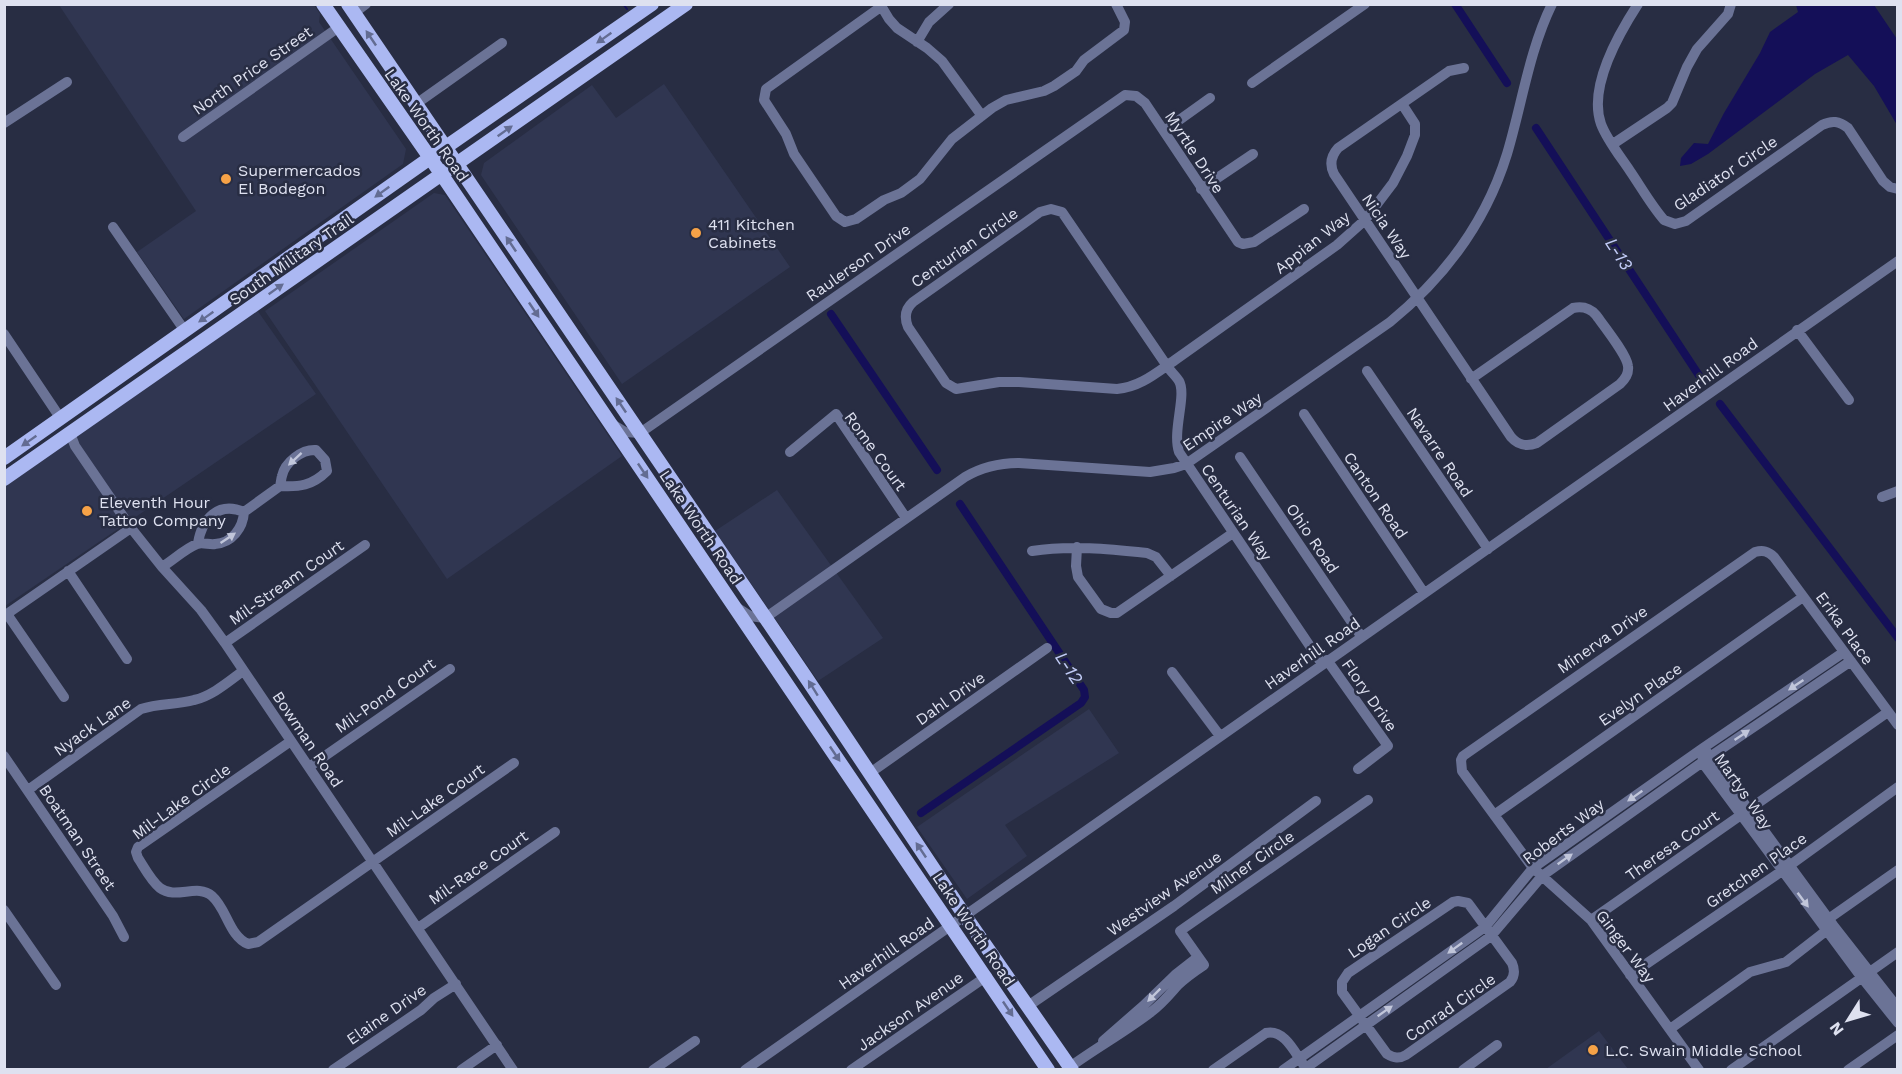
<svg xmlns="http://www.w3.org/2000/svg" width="1902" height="1074" font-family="'Work Sans',sans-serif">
<rect width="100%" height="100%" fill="#282d43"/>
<path fill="#303651" d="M59 5H314L320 14 319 22 406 149 403 164 184 319 137 252 196 211Z
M664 84 790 267 622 384 481 175 484 163 592 85 616 118Z
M434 193 445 195 622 456 447 579 265 311Z
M257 310 316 394 5 606V486Z
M777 490 883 638 818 681 715 531Z
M1089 709 1119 753 1005 825 1027 856 967 899 917 827Z
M1599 1031 1628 1069H1546Z"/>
<path fill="#140f58" d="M1796 5H1874L1897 39V125L1874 86 1848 55 1815 74 1708 154 1691 164 1680 166 1681 158 1694 143 1708 144 1724 113 1760 53 1770 32 1798 12Z"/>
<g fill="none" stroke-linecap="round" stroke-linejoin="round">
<path stroke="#140f58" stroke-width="2" d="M623 4 627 9"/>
<path stroke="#140f58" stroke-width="8" d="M1455 4 1507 83
M1536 128 1702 380
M831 314 937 470
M1720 404 1898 638
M921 813 1081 703 1085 697 1084 690 960 504"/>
<path stroke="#6b7396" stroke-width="10" d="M880 4 889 19 897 28 927 48 942 61 982 116
M1638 4C1618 35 1588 87 1601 124 1607 140 1620 156 1630 171 1641 187 1651 205 1664 220L1675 224 1686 221 1822 125C1832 120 1839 121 1848 128L1883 181 1890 187 1898 189
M882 6 766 89 764 100 786 134 794 154 836 216 845 222 856 219 884 200 901 193 920 179 952 139 992 108 1006 100 1044 91 1054 86 1076 71 1084 60 1124 30 1125 22 1116 4
M354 13 366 4
M917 42 929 22 949 4
M1464 68 1449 71 1338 148C1331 156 1329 164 1334 174L1511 437C1518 445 1526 447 1537 443L1620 384C1625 379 1629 374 1628 366 1627 355 1604 326 1596 315 1590 308 1582 306 1573 308L1471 379
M1252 83 1365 4
M416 104 502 43
M4 123 67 82
M1164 131 1210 98
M183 137 339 27
M1613 144 1667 108 1672 103 1687 67 1697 49 1728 14 1731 4
M1201 189 1253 154
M113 227 185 331
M1797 330 1849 400
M4 334 61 419
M1367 371 1488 549
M1304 414 1424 593
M612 424 625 432 640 433 1125 95 1136 96 1145 103 1238 242 1243 244 1254 242 1304 209
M70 433 75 446 131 528 162 567 201 610 225 643 513 1070
M790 452 836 414 906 518
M1240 457 1361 636
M1882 497 1898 491
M244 512 280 486C299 487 312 486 327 471L325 460 316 450C302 449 285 462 282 476 281 479 281 483 280 486
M198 543C202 519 218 501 244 512
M1077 547 1076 566 1078 577 1101 609 1111 613H1117L1233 533
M1032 551C1070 545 1109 549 1147 553L1156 557 1171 576
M162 567C172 561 186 548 197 544 202 542 210 545 215 544 232 543 243 528 244 512
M68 571 127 659
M736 607 750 616 765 618 965 477C982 467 999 463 1019 463L1150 472 1174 468 1186 464 1390 322C1445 277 1486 222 1507 154 1522 104 1529 51 1552 4
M7 614 64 697
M4 616 131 528
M225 643 365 545
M1327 660 1388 746 1358 769
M1322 664 1179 452C1172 431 1187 395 1179 381 1176 376 1170 371 1167 366L1062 212 1051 209 1040 212 913 302C905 309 904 317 908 327L946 383 956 389 999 382H1019L1117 389C1140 387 1156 373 1175 360L1337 245 1365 220 1393 183 1407 156 1415 135V124L1402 104
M1172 672 1220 736
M291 741 138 847 136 852 138 858C144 867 151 881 160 888 176 900 197 883 212 896 227 909 229 936 248 944L258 942 514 763
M1706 751 1833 925 1898 1008
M4 756 113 916 124 937
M1703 757 1702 762 1862 978 1898 1023
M309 767 450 669
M870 773 1047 648
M28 790 141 709C159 703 176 705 194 700 212 696 228 682 243 671
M1494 815 1803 597
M1458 901 1468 903 1471 907 1512 963C1515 970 1515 976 1510 982L1406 1055C1399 1059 1394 1058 1387 1054L1342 992V982L1348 973 1453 902Z
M4 910 56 985
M1591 920 1888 712
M1824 922 1898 870
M418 928 555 832
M1630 975 1782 871 1898 787
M1028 1006 1174 906 1316 801
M1670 1029 1750 972 1786 962 1831 927
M1103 1041 1143 1006 1175 975 1198 957
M1070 1067C1096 1048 1125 1032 1151 1012 1162 1004 1169 995 1178 985 1185 978 1195 971 1204 965L1180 931 1368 800
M333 1070 421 1010 434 998 456 984
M461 1070 497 1045
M653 1070 695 1041
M745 1070 1898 261
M851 1070 987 976
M1213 1070 1266 1033C1284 1029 1294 1051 1303 1064
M1283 1070 1485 927 1533 868 1703 748 1844 652
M1303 1070 1491 936 1542 876 1711 756 1851 661
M1463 1070 1497 1045
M1699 1070 1591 920 1533 868 1462 771 1461 760 1463 756 1755 552C1763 550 1768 551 1774 557L1898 725
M1731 1070 1898 952
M1848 1070 1898 1035"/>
<path stroke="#abb8f2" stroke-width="14" d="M323 4 442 175 1048 1070
M348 4 807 679 965 916 1072 1070
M4 458 430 158 652 4
M4 479 686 4"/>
</g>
<defs><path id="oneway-solid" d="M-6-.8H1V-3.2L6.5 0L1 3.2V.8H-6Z" transform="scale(1.5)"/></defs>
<g fill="#636c92">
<use href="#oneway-solid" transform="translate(371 38) rotate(-124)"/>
<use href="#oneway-solid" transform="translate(604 38) rotate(145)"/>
<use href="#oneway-solid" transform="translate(505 131) rotate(-35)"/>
<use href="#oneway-solid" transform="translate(382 192) rotate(144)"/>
<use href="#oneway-solid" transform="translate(511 244) rotate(-124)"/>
<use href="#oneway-solid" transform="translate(276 289) rotate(-35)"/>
<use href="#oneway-solid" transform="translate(534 310) rotate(56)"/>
<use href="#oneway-solid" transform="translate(206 317) rotate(145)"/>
<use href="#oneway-solid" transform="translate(621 405) rotate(-124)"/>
<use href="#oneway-solid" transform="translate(29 441) rotate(145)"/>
<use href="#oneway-solid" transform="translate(643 471) rotate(56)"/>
<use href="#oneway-solid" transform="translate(813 688) rotate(-122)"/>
<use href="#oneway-solid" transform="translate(835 754) rotate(56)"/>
<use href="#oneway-solid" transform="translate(921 850) rotate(-124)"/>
<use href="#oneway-solid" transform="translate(1008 1009) rotate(56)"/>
</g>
<g fill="#c1c6da">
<use href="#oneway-solid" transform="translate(295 459) rotate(137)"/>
<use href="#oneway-solid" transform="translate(228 538) rotate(-34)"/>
<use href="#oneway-solid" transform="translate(1796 685) rotate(146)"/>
<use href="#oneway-solid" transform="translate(1742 735) rotate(-34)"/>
<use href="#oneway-solid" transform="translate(1635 796) rotate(145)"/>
<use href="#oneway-solid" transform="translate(1565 859) rotate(-35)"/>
<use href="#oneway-solid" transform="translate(1803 900) rotate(53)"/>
<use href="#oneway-solid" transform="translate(1455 948) rotate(144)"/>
<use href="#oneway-solid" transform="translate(1154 995) rotate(135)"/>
<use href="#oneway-solid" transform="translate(1385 1011) rotate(-35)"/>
</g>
<g fill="#f6a247" stroke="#282d43" stroke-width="2">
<circle cx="226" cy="179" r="6"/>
<circle cx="696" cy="233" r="6"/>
<circle cx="87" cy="511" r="6"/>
<circle cx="1593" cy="1050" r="6"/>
</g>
<g text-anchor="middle" stroke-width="5" stroke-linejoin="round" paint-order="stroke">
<g font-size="16" fill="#dee1f0" stroke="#282d43">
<text transform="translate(252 70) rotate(-35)" y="6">North Price Street</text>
<text transform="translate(427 125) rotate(55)" y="6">Lake Worth Road</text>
<text transform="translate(1195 152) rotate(57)" y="6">Myrtle Drive</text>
<text transform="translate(1725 173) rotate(-34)" y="6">Gladiator Circle</text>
<text transform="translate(1387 226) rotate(56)" y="6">Nicia Way</text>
<text transform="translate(1312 242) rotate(-38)" y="6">Appian Way</text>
<text transform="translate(964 247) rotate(-35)" y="6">Centurian Circle</text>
<text transform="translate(291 259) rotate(-35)" y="6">South Military Trail</text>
<text transform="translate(858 262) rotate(-35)" y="6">Raulerson Drive</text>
<text transform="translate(1710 374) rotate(-36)" y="6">Haverhill Road</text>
<text transform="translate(1222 421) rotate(-34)" y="6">Empire Way</text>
<text transform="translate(876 451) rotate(54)" y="6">Rome Court</text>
<text transform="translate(1440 452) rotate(56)" y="6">Navarre Road</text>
<text transform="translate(1376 495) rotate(56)" y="6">Canton Road</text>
<text transform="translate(1237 512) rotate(56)" y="6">Centurian Way</text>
<text transform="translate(701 527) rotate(56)" y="6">Lake Worth Road</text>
<text transform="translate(1313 538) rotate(56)" y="6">Ohio Road</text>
<text transform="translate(286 582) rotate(-35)" y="6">Mil-Stream Court</text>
<text transform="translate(1845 628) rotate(54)" y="6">Erika Place</text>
<text transform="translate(1602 639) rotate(-35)" y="6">Minerva Drive</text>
<text transform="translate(1312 653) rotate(-35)" y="6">Haverhill Road</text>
<text transform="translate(1640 694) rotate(-35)" y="6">Evelyn Place</text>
<text transform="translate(385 695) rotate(-35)" y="6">Mil-Pond Court</text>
<text transform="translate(1370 695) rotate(55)" y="6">Flory Drive</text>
<text transform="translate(950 698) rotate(-35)" y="6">Dahl Drive</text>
<text transform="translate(92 726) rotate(-35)" y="6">Nyack Lane</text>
<text transform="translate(308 739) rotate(56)" y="6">Bowman Road</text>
<text transform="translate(1744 791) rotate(55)" y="6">Martys Way</text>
<text transform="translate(435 800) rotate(-35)" y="6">Mil-Lake Court</text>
<text transform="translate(181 801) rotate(-36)" y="6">Mil-Lake Circle</text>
<text transform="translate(1563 831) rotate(-37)" y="6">Roberts Way</text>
<text transform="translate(78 837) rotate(56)" y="6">Boatman Street</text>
<text transform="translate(1672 845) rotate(-35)" y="6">Theresa Court</text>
<text transform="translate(1252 862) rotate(-35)" y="6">Milner Circle</text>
<text transform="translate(478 867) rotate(-35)" y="6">Mil-Race Court</text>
<text transform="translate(1756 870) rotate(-35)" y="6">Gretchen Place</text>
<text transform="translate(1164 893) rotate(-35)" y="6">Westview Avenue</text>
<text transform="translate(1389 927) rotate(-34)" y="6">Logan Circle</text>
<text transform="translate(974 929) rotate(56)" y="6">Lake Worth Road</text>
<text transform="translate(1626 946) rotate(53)" y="6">Ginger Way</text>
<text transform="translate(886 953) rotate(-35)" y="6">Haverhill Road</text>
<text transform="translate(1450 1007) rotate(-35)" y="6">Conrad Circle</text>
<text transform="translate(910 1011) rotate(-35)" y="6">Jackson Avenue</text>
<text transform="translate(386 1014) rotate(-35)" y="6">Elaine Drive</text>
</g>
<g font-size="16" fill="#dee1f0" stroke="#282d43" text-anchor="start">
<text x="238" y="176">Supermercados<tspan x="238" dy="18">El Bodegon</tspan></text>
<text x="708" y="230">411 Kitchen<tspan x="708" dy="18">Cabinets</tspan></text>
<text x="99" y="508">Eleventh Hour<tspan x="99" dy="18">Tattoo Company</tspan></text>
<text x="1605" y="1056">L.C. Swain Middle School</text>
</g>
<g font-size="18" font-style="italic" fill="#c2ccf7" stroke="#282d43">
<text transform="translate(1619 254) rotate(57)" y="6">L-13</text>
<text transform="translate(1069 668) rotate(56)" y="6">L-12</text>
</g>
</g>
<rect width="1902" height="1074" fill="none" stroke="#dee1f0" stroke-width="12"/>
<g transform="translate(1848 1020) rotate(233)" stroke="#282d43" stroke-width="4.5" paint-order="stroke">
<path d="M0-4.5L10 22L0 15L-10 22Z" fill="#dee1f0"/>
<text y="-9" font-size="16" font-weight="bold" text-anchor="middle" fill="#dee1f0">N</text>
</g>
</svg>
